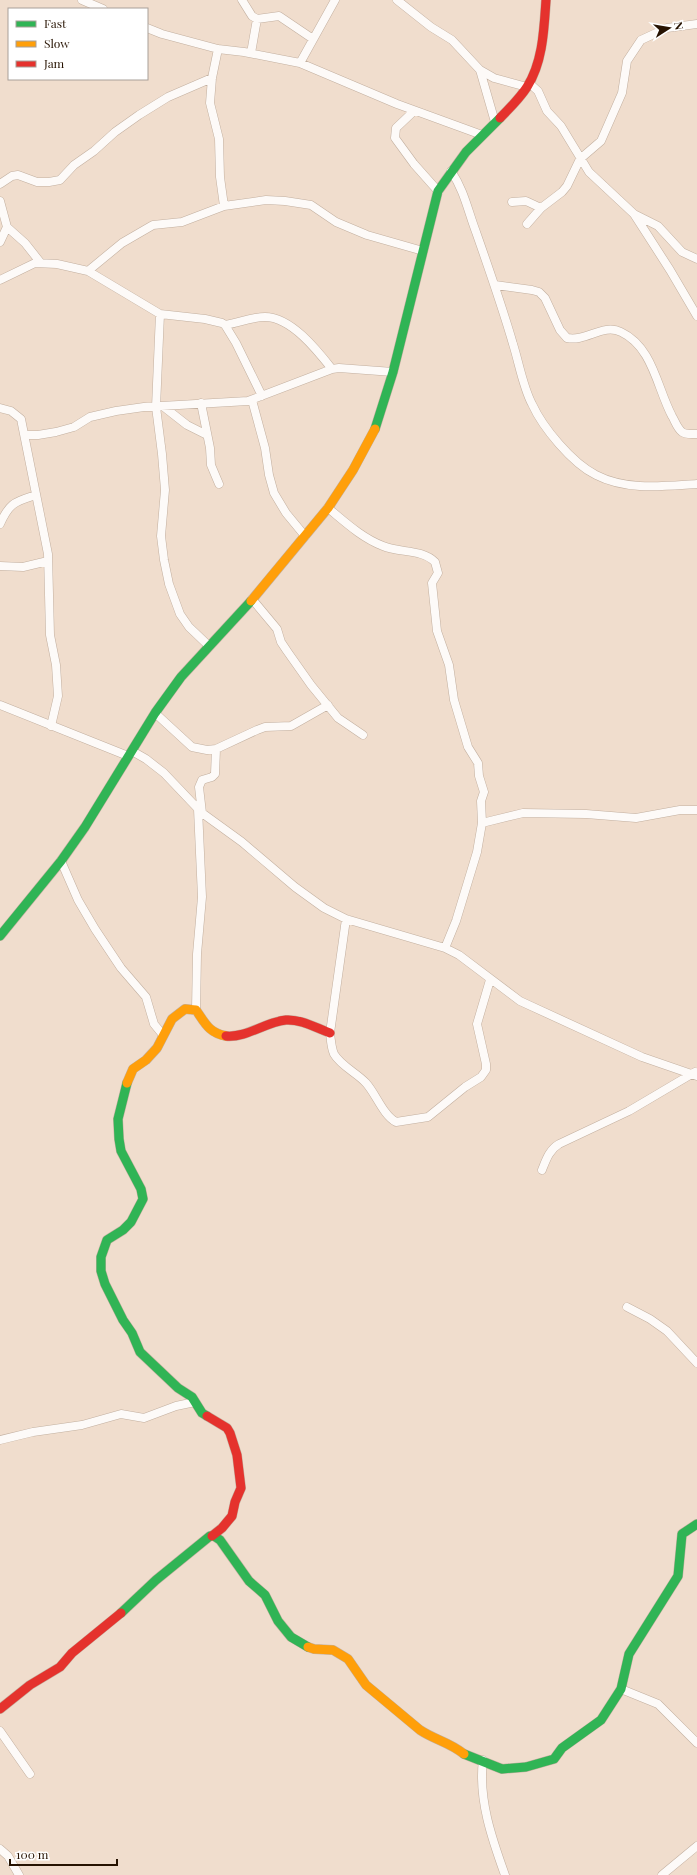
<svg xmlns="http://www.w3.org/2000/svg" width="697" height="1875" font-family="'Playfair Display',serif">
<rect width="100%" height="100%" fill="#f0ddcd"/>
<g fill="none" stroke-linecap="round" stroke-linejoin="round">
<defs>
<path id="street" d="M82 0 103 9
M242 0 252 16 257 19 279 16 313 39
M397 0 431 27 452 40 480 70 494 78 527 87
M147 28 162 34 218 49 244 52 300 63 397 104 482 135
M218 49 212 78 210 103 219 139 220 177 224 206
M251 53 257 19
M300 63 335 0
M480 70 495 122
M529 83 538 91 547 111 561 126 589 172 634 214 670 270 697 316
M414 111 396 128 395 138 414 164 438 191
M451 171C464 190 468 211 476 232 489 269 502 306 513 344 519 363 523 387 532 404 543 428 572 463 596 475 627 491 664 486 697 484
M0 184 12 176 18 175 37 182H49L60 180 74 165 94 151 115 132 139 115 168 97 212 78
M0 201 7 227 0 242
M512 202 526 201 541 208
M634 214 658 226 682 252 697 259
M527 224 541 208 562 192 567 186 580 159 601 141 622 93 627 61 641 40 667 28 697 24
M7 227 25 243 40 262
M88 271 122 243 153 225 182 222 224 206 266 200 285 201 311 205 336 222 367 235 423 251
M0 280 35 263 57 264 88 271 160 314 205 319 222 323 225 325 236 343 262 396
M495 285 532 290 539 292 545 298 560 330 567 338C586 342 603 323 621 332 653 347 657 388 672 416 675 421 677 428 682 432 686 435 692 434 697 434
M160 314 156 407 162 454 165 490 161 536 164 560 169 584 180 614 189 627 209 646
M225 325C238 323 252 317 265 317 291 317 317 350 332 369
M252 400 265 448 269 475 274 493 286 513 305 536
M201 403 210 448 211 465 219 484
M164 407 187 425 207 435
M0 408 11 411 21 419 48 554 50 635 56 665 58 696 51 726
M25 435H38L56 432 74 427 90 417 116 411 144 407 248 401 332 369 339 368 393 372
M328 508C345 522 362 538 383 546 400 553 422 549 435 562L438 573 432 583 437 631 449 665 454 700 468 747 478 763 479 776 484 792 481 801 482 823 477 852 456 921 445 948
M0 524C10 502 15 502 36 495
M0 566 23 567 48 561
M252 599 277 629 281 642 287 651 311 685 338 718 363 735
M0 705 128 756
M155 713 192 747 207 750 216 749 257 730 265 727 291 726 328 705
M132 751 146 759 164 773 202 813 242 842 295 887 324 908 346 919 445 948 459 955 520 1001 642 1057 697 1076
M202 813 199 787 202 780 212 777 215 774 216 749
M482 823 523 813 586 814 636 818 680 810H697
M61 861 78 900 95 929 121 968 146 997 154 1024 163 1035
M346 919 330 1033C331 1040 331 1047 334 1054 341 1066 357 1073 366 1083 376 1094 383 1115 396 1122L428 1117 465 1087 481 1077 486 1070V1064L477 1024 490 980
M196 1010 197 954 202 897 198 809
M542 1170C546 1160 549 1150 559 1144L629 1111 695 1072
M627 1307 650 1319 667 1331 697 1363
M0 1440 33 1432 82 1425 121 1414 144 1418 176 1406 195 1402
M621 1689 658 1704 697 1743
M0 1731 30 1774
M483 1760C478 1799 492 1839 505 1875
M0 1849 8 1856 19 1875
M662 1875 697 1846"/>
<path id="fast" d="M375 429 393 372 438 191 466 152 500 118
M0 936 61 861 85 827 155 713 181 677 251 601
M127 1083 118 1119 119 1139 121 1151 141 1189 143 1199 131 1222 123 1230 107 1240 101 1257V1271L105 1284 123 1320 132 1333 140 1352 178 1388 192 1397 202 1413 207 1416
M121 1613 156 1580 210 1536H214L220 1540 249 1581 265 1595 278 1621 291 1637 308 1647
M464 1754 502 1769 526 1767 554 1759 562 1748 601 1720 621 1689 629 1654 678 1576 682 1534 697 1524"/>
<path id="slow" d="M251 601 328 508 353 470 375 429
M127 1083 133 1069 146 1060 157 1048 172 1019 185 1009 196 1010C205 1023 209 1033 226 1036
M308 1647 314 1649 333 1650 348 1659 366 1685 420 1730C435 1740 449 1742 464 1754"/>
<path id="jam" d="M500 118C509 109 520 98 527 87 543 62 544 29 546 0
M226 1036C247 1038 265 1022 286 1020 301 1019 316 1028 330 1033
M207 1416 227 1428 230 1433 237 1455 241 1488 235 1502 232 1516 222 1528 212 1536
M0 1709 30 1685 60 1667 72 1653 121 1613"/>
</defs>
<use href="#street" stroke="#c2af9f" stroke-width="9"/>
<use href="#fast" stroke="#c2af9f" stroke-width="10"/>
<use href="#slow" stroke="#c2af9f" stroke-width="10"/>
<use href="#jam" stroke="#c2af9f" stroke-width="10"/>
<use href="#street" stroke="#fdfaf8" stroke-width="8"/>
<use href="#fast" stroke="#30b455" stroke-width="9"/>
<use href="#slow" stroke="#ff9f0a" stroke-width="9"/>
<use href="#jam" stroke="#e5322d" stroke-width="9"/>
</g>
<rect x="8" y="8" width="140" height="72" fill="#ffffff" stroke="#a8a099"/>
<rect x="16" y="21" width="20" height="6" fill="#30b455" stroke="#a8a099"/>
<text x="44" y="28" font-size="12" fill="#261201">Fast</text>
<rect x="16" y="41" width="20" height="6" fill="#ff9f0a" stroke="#a8a099"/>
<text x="44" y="48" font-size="12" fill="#261201">Slow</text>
<rect x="16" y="61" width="20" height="6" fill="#e5322d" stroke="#a8a099"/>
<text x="44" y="68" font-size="12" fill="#261201">Jam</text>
<g transform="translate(669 28) rotate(78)" stroke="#ffffff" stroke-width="3" paint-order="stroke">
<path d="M0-3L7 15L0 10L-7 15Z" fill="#261201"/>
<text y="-6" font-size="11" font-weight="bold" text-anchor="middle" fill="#261201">N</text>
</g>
<path d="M10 1859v6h107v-6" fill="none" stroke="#261201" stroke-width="2"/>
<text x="16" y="1859" font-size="12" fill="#261201" stroke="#ffffff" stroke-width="3" paint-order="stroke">100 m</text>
</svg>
